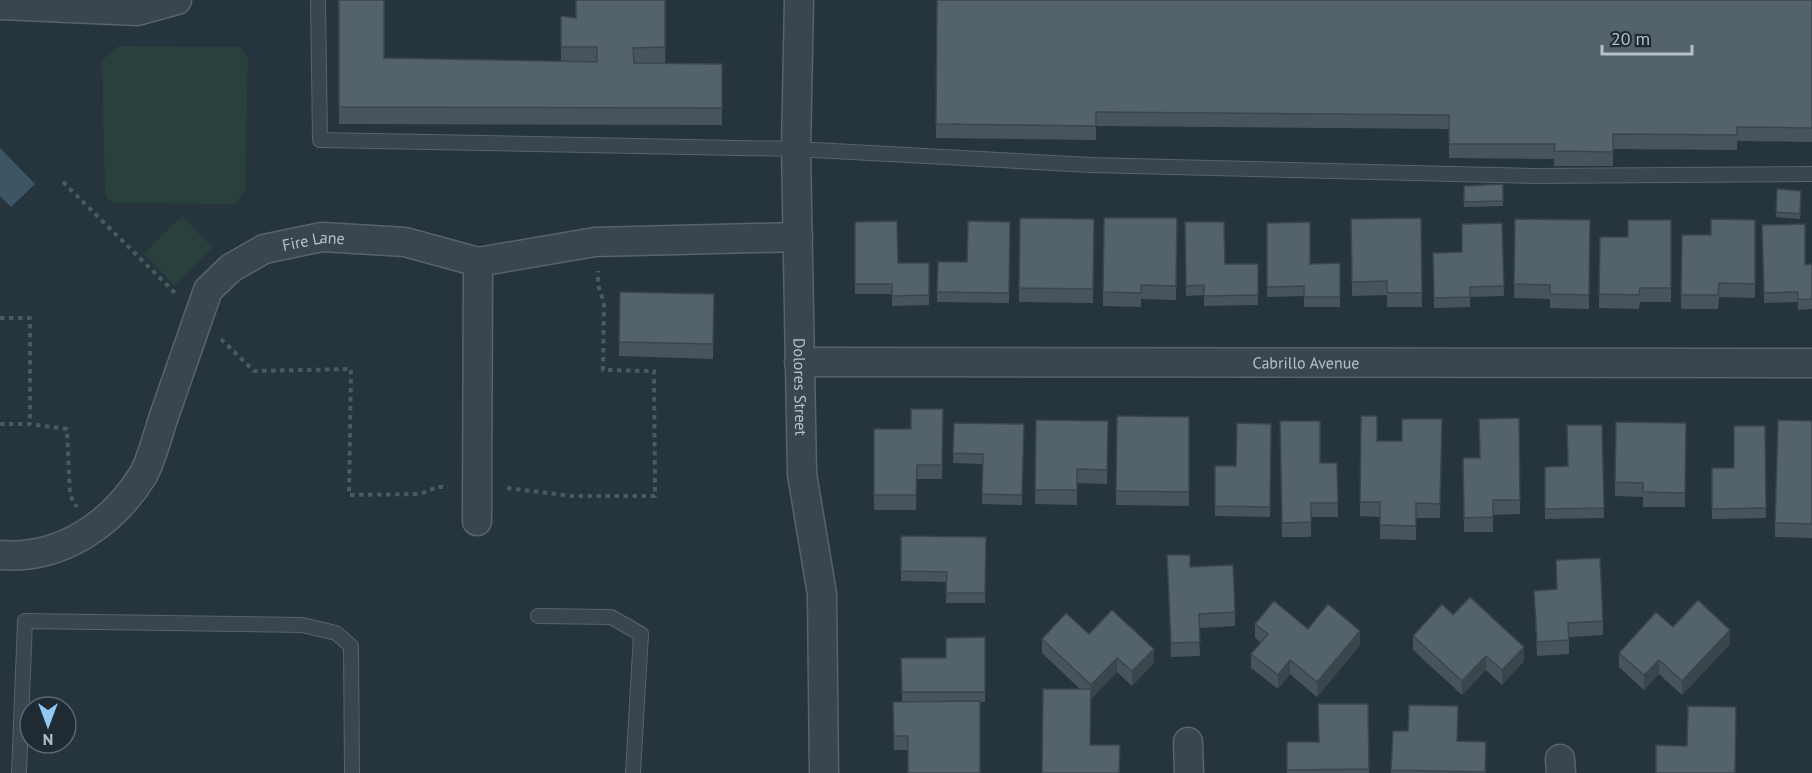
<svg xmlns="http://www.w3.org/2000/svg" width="1812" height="773" font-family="'PT Sans',sans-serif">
<rect width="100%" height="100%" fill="#26343d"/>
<path fill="#29403d" d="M119 46 239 47 248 57 245 190 236 204 112 203 105 195 102 60Z
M182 216 213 248 174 285 144 254Z"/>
<path fill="#3d5564" d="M0 148 35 184 11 207 0 196Z"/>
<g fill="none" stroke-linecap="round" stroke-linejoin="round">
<defs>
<path id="lane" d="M318 0 320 140 796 149 1091 165 1532 176 1812 174
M538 616 611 617 641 634 633 773
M19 773 25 621 302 625 336 633 351 646 352 773"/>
<g id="street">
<path id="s1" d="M799 0 796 149 802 474 822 594 824 773"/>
<path d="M0 5 137 11 177 0"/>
<path id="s2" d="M799 362 1812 363"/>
<path d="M477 521 478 262"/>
<path id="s3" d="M0 555C60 560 112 525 143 475 152 459 157 437 163 419 178 376 193 333 208 290L231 268 264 249 322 237 405 242 478 262 595 242 798 237"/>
<path d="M1188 742 1189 773"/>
<path d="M1560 759 1561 773"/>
</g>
</defs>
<use href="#lane" stroke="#58636b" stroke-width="16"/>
<use href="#street" stroke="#58636b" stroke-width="31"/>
<path stroke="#485c5b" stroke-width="4" stroke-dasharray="4.5 4.5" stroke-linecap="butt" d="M63 182 175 293
M0 318H30V424
M221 339 254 371 351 369 349 495 420 494 437 487H448
M0 424H30L67 429 70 495 77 507
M507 488 572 496H655L654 371 603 370 604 303 598 285V271"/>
<use href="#lane" stroke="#3a454d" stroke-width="14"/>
<use href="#street" stroke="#3a454d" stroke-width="28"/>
</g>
<path fill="#48545d" d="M338 0 384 58 561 62V16L576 18 666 0 665 64H722V125L339 124Z
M937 0H1812V142L1737 141V150L1613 149V166H1554V159L1449 158V129L1096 126V140L936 138Z
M1503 184V206L1464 207V186Z
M1777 189 1801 191 1800 219 1776 217Z
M1020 218 1094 219 1093 303 1019 302Z
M1104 218H1177L1176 300 1141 299V307L1103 306Z
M1421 218 1422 307H1387V295L1352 296 1351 219Z
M1515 219 1590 220 1589 309 1550 308V299L1514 298Z
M1671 220V302H1640L1639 309 1599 308 1600 237H1628Z
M1755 220V298L1719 297 1718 309H1681L1682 235H1711Z
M855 222 898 263H929V305L892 306V294H855Z
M1010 222 1009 303 937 302 938 262H967Z
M1185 222 1225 264H1258V305L1204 306V295L1186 296Z
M1267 223 1310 264 1340 263V307H1304V296L1267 297Z
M1502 223 1504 296 1470 297V307L1434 308 1433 253 1462 252Z
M1762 225 1805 265 1812 264V309L1798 310V302L1764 303Z
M620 292 714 294 713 359 619 356Z
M943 409 942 479H917L916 510H874V429H911Z
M1117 416 1189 417V506L1116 505Z
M1361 416 1377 441H1402L1442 419 1440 518H1416V540L1380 539V517L1360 516Z
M1519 418 1520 514 1493 515V532H1464L1463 458H1480Z
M1036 420 1108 421 1107 484 1077 483V505L1035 504Z
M1280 421 1320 463H1337L1338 517H1311V537H1282Z
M1812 421V538L1775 537V523Z
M1616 422 1686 423 1685 507H1643V497L1615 496Z
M954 423 1024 424 1022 505 982 504V464L953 463Z
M1271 424 1270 517 1215 516V466H1236Z
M1602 425 1604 518 1545 519V467L1567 466Z
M1765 426 1766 518 1712 519V468H1734Z
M901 536 986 537 985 603H946L947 582 901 581Z
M1167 555 1190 567 1235 612V626L1199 628 1200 656 1171 657Z
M1556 560 1603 621V635L1569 637V654L1537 656 1534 591 1557 589Z
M1453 615 1524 661 1502 685 1486 670 1462 695 1413 650V636Z
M1255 624 1308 629 1360 645 1317 697 1290 674 1278 689 1251 668V654L1261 643 1255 638Z
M1673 627 1730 644 1682 695 1659 674 1644 690 1619 667V653Z
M1089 634 1154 663 1132 686 1117 672 1091 699 1042 773 1080 689 1042 653V639Z
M985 637V702H980L908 750H894L893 702H902L901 658H946Z
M1368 704 1369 773H1287V742H1318Z
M1393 731 1457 741 1486 742V773H1391Z"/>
<path fill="#3b454c" d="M1730 630V644L1682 695V681Z
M1360 631V645L1317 697V682Z
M1524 647V661L1502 685V670Z
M1154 649V663L1132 686V671Z
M1486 656V670L1462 695V681Z
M1117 658V672L1091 699V685Z
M1290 660V674L1278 689V675Z
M1659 660V674L1644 690V675Z"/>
<path fill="#54626c" stroke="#3b454c" stroke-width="1.5" d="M339 0H384V58L597 62V47H561V16L576 18V0H665V47L633 48 634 63 722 64V108L339 107Z
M937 0H1812V128L1737 127V135L1613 134V152L1554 151 1555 144H1449V115L1096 112V126L936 124Z
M1503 184V201L1464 202V186Z
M1777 189 1801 191 1800 214 1776 212Z
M1020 218 1094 219 1093 289 1019 288Z
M1104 218H1177L1176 286 1141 285V293L1103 292Z
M1421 218 1422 293H1387V281L1352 282 1351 219Z
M1515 219 1590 220 1589 295 1550 294V285L1514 284Z
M1711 219 1755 220V284L1719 283 1718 295H1681L1682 235H1711Z
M1628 220H1671V288H1640L1639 295 1599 294 1600 237H1628Z
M897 221 898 263H929V295L892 296V284H855V222Z
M968 221 1010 222 1009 293 937 292 938 262H967Z
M1185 222H1224L1225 264H1258V295L1204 296V285L1186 286Z
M1310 222V264L1340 263V297H1304V286L1267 287V223Z
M1502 223 1504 286 1470 287V297L1434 298 1433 253 1462 252V224Z
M1805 224V265L1812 264V299L1798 300V292L1764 293 1762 225Z
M620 292 714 294 713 344 619 342Z
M911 409H943L942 465H917L916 495H874V429H911Z
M1117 416 1189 417V492L1116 491Z
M1361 416H1377V441H1402V419H1442L1440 504 1416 503V526L1380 525V502H1360Z
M1519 418 1520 500H1493V517L1464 518 1463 458H1480L1479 419Z
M1036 420 1108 421 1107 470 1077 469V490H1035Z
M1778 420 1812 421V524L1775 523Z
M1280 421H1320V463H1337L1338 503H1311V522L1282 523Z
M1616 422 1686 423 1685 493 1643 492V483L1615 482Z
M954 423 1024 424 1022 495 982 494 983 454 953 453Z
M1237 423 1271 424 1270 507 1215 506V466H1236Z
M1567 425H1602L1604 508 1545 509V467L1568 466Z
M1734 426H1765L1766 508 1712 509V468H1734Z
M901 536 986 537 985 593H946L947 572 901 571Z
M1167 555H1190V567L1233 565 1235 612 1199 614 1200 642 1171 643Z
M1600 558 1603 621 1568 623 1569 640 1537 642 1534 591 1557 589 1556 560Z
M1470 597 1524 647 1502 670 1486 656 1462 681 1413 636 1442 604 1453 615Z
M1698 600 1730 630 1682 681 1659 660 1644 675 1619 653 1656 612 1673 627Z
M1274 601 1308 629 1328 604 1360 631 1317 682 1290 660 1278 675 1251 654 1268 634 1255 624Z
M1112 610 1154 649 1132 671 1117 658 1091 685 1042 639 1066 613 1089 634Z
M985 637V692H902L901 658H946V638Z
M1043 689H1091L1090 745H1120L1119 773H1042Z
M980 701V773H908V736H894L893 702Z
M1318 704H1368L1369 769 1287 770V742H1319Z
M1409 705 1458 706 1457 741 1486 742 1485 772 1391 770 1393 731H1408Z
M1688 706 1736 707 1735 773H1656V745L1687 746Z"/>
<g text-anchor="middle" stroke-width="6" stroke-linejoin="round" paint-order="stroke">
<g font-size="16" fill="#b6c0c8" stroke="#1f2a32">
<text dy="6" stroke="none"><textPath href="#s3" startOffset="489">Fire Lane</textPath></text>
<text dy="6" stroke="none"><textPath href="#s2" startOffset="507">Cabrillo Avenue</textPath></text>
<text dy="6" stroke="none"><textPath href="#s1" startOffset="387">Dolores Street</textPath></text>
</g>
</g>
<g transform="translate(48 725) rotate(180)"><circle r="28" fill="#1f2a32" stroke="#5b666e" stroke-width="1.5"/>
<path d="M0-4.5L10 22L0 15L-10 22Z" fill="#92c7f1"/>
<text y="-9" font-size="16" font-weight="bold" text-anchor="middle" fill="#b6c0c8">N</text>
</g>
<path d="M1602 45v9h90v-9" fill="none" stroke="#b6c0c8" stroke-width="3"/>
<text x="1611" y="45" font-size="18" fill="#b6c0c8" stroke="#1f2a32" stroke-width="4.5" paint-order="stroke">20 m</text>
</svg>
